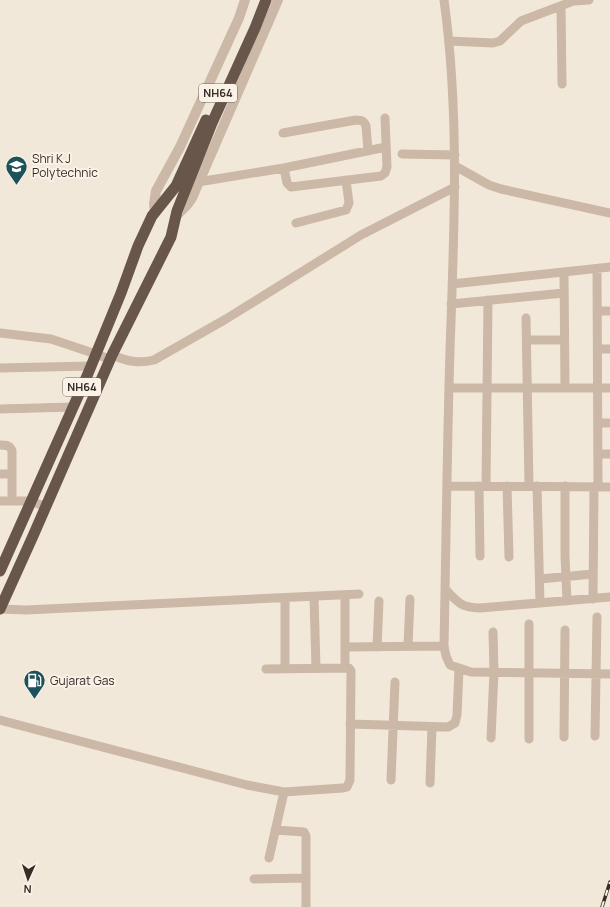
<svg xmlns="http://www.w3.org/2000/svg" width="610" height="907" font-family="Manrope,sans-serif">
<rect width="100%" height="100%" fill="#f2e8da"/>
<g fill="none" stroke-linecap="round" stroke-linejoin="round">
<path stroke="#cbb8a6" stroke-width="9" d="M444 0C460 116 454 233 450 350 447 449 446 547 444 646L446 656 450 665 471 672 610 674
M575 1 589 0
M561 6 562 84
M450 41 493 43 500 41 521 21 576 0
M283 133 356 120C362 120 364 121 366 126L368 151
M402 154 455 155
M455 166 489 185 501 189 610 213
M284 168 287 183 291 187 381 176 385 173 387 167 385 118
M198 182 284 168 386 147
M296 223 346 210 349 203 346 180
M597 269 598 487
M564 272 565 388
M452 284 610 267
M451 304 564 293
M597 311H610
M526 318 529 486
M0 333 51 339 96 354 109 359
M527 340H564
M598 349H610
M112 355C127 361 138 364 154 360L226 319 361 235 455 187
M0 368 91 366
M449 388H610
M0 409 73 407
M598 423H610
M0 445C6 445 10 445 12 451V501
M598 454H610
M0 474H11
M447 486 610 487
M479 486 480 556
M486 486 488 300
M507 486 509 557
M537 486 540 603
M565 486V556L567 601
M0 501H31L46 507
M540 579 593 574
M445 589C459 603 460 607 480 608L610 597
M345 595V668
M314 597 316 668
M593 599 594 487
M0 609 26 610 359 594
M529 624V739
M408 646 410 599
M345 647 444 646
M377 647 379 601
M285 668V598
M0 720 247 785 284 792 343 788 347 787 350 780 351 671 349 668 266 669
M350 724 448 727 455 723 457 715 459 669
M595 736 597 617
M564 737 565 630
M491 738 494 672 493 632
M391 780 395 682
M430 783 432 727
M275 830 304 832 306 836V907
M269 858 284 792
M254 879 306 878"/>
<path stroke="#cbb8a6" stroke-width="10" d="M155 212 154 204 156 191 180 147 239 18 245 0
M176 216 187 205 192 198 278 0"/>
<path stroke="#68564b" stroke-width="11" d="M0 571 87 376 121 293 138 246 152 216 176 186 206 120
M0 609 33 536 112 355 171 237 177 211 185 191 212 123 255 28 266 0"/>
<defs>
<path id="rail" d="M602 907 610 882"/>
</defs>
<use href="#rail" stroke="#362d27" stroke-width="3.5"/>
<use href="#rail" stroke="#faf2e7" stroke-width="2" stroke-dasharray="6" stroke-linecap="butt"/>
</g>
<defs>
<symbol id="university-pin" viewBox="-11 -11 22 30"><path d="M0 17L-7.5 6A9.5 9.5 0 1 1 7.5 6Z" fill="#1c5259" stroke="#faf2e7"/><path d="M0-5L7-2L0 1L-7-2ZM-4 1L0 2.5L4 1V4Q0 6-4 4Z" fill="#fff"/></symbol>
<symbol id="fuel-pin" viewBox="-11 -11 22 30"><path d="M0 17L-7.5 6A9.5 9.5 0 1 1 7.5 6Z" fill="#1c5259" stroke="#faf2e7"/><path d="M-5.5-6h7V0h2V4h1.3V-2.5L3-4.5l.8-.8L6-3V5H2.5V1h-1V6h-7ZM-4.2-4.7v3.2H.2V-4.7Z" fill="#fff"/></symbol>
</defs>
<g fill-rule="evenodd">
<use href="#university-pin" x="4" y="154" width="25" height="34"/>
<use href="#fuel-pin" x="22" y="668" width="25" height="34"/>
</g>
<g text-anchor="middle" stroke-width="4" stroke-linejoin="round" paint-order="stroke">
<g fill="#faf2e7" stroke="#716861" stroke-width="1">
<rect x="199" y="84" width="38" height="18" rx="3"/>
<rect x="63" y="378" width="38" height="18" rx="3"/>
</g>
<g font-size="11" font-weight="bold" fill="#362d27">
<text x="218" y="97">NH64</text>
<text x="82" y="391">NH64</text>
</g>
<g font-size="12" fill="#362d27" stroke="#faf2e7" text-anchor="start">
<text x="32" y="163">Shri K J<tspan x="32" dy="14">Polytechnic</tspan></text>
<text x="50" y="685">Gujarat Gas</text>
</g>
</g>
<g transform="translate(28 879) rotate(183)" stroke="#faf2e7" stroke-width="3" paint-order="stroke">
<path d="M0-3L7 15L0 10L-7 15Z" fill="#362d27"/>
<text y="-6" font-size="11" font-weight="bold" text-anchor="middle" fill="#362d27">N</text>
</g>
</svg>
